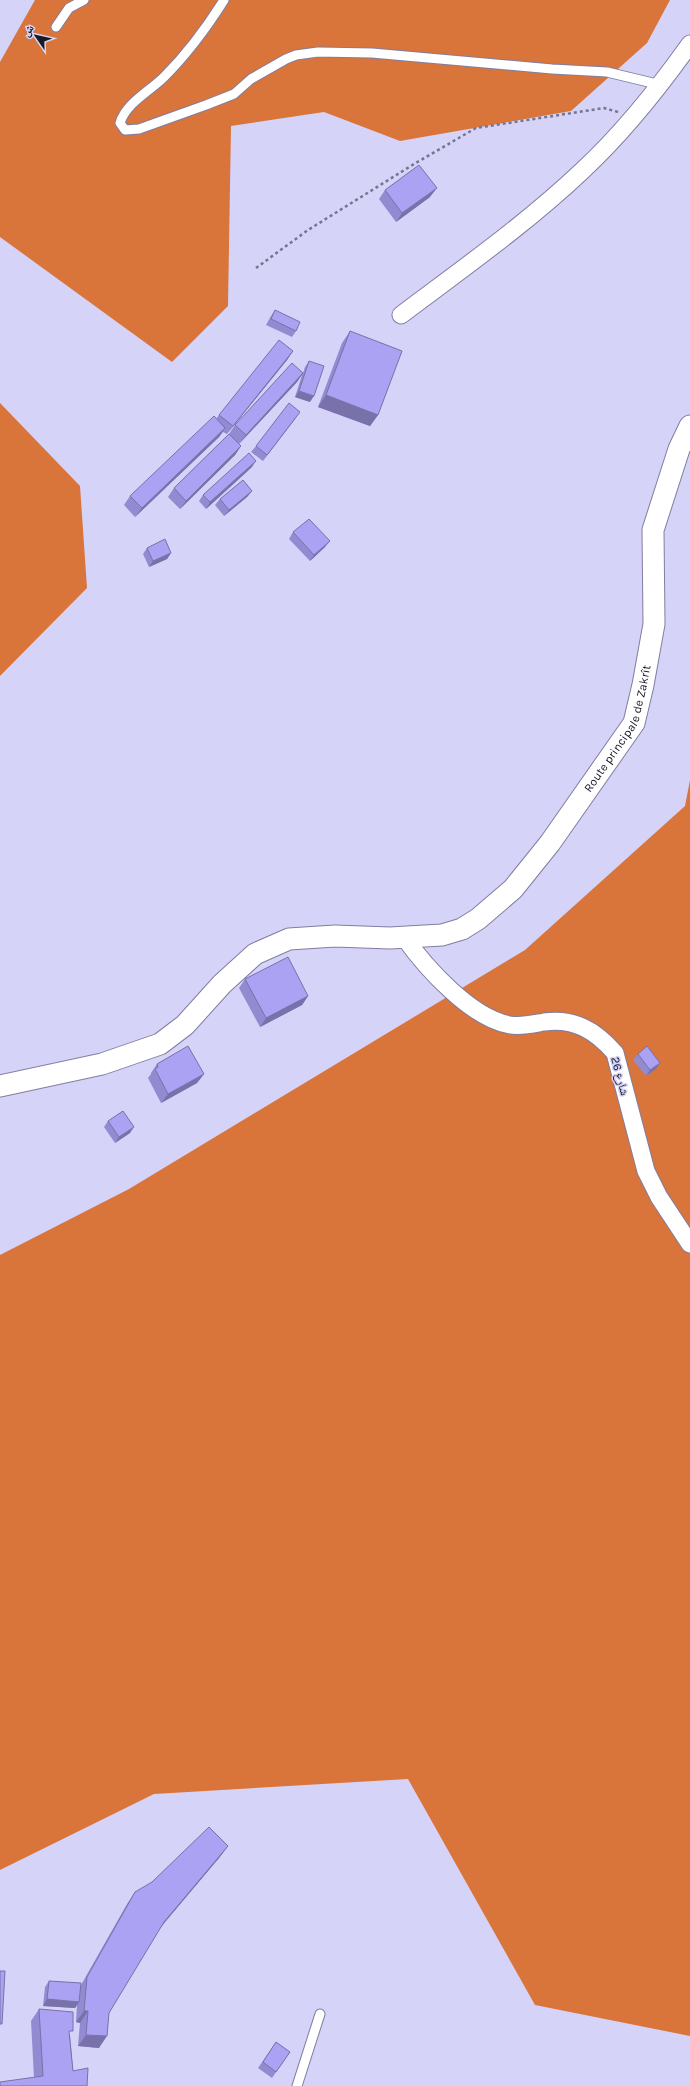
<svg xmlns="http://www.w3.org/2000/svg" width="690" height="2086" font-family="Karla,'Noto Naskh Arabic',sans-serif">
<rect width="100%" height="100%" fill="#d5d3f8"/>
<path fill="#d9743b" d="M35 0H670L647 43 571 111 400 141 324 112 231 126 228 306 172 362 0 237V62Z
M0 403 80 486 87 588 0 676Z
M690 780V2036L535 2005 408 1779 154 1794 0 1870V1255L129 1189 525 950 685 806Z"/>
<g fill="none" stroke-linecap="round" stroke-linejoin="round">
<defs>
<path id="service" d="M224 0C207 27 187 54 164 77 150 91 126 103 120 123L125 130 139 129 206 105 234 94 251 79 286 59 296 55 318 52 372 53 552 69 607 72 661 85
M56 27 69 8 84 0
M297 2086 320 2014"/>
<path id="minor" d="M401 315C462 269 526 224 582 171 623 133 658 89 690 44
M404 937C426 968 471 1018 510 1025 521 1027 533 1024 544 1022 574 1018 595 1030 615 1053L646 1171 659 1197 690 1244"/>
<g id="tertiary">
<path id="s1" d="M0 1086 102 1064 160 1044 185 1025 222 984 255 954 289 939 335 936 390 938 442 935 462 929 478 919 513 889 550 843 634 723 643 685 654 624 653 530 679 449 690 426"/>
</g>
</defs>
<use href="#service" stroke="#817ea0" stroke-width="11"/>
<use href="#minor" stroke="#817ea0" stroke-width="19"/>
<use href="#tertiary" stroke="#817ea0" stroke-width="23"/>
<path stroke="#76758e" stroke-width="2.5" stroke-dasharray="3 3" stroke-linecap="butt" d="M256 268 308 230 414 164 476 128 604 108 618 112"/>
<use href="#service" stroke="#fff" stroke-width="9"/>
<use href="#minor" stroke="#fff" stroke-width="17"/>
<use href="#tertiary" stroke="#fff" stroke-width="21"/>
</g>
<path fill="#938bd1" d="M385 190 430 197 396 222 379 199Z
M275 310 296 331 292 337 266 325 271 316Z
M350 331 378 415 370 426 318 407 342 343Z
M293 351 287 360 227 434 223 432 219 437 135 517 124 505 130 496 216 419 219 415Z
M309 361 310 402 295 397 302 375 297 382 239 444 231 436 241 446 235 455 180 509 168 497 174 488 229 434 235 425 303 373 305 367Z
M296 418 263 461 251 452 256 446Z
M252 467 206 509 199 501 203 495Z
M252 491 247 497 224 516 215 505 220 499Z
M293 532 325 547 310 561 289 539Z
M147 548 171 553 167 559 149 567 143 554Z
M245 979 308 996 302 1005 260 1027 239 988Z
M638 1054 656 1069 646 1076 633 1060Z
M157 1064 204 1074 197 1083 161 1103 148 1078 151 1074V1073Z
M108 1121 130 1133 115 1143 104 1127Z
M228 1846 219 1858 159 1928 109 2013 99 2048 78 2046 80 2023 76 2022 77 2005 75 2008 43 2006 45 1987 49 1981 81 1985 127 1904 135 1892Z
M39 2009 70 2035 73 2071 34 2078 31 2021Z
M276 2042 290 2052 272 2078 258 2068Z"/>
<path fill="#7871aa" d="M437 188 430 197 396 222 402 213Z
M293 351 287 360 227 434 233 426Z
M303 373 297 382 239 444 246 435Z
M299 391 314 396 310 402 295 397Z
M326 395 378 415 370 426 318 407Z
M225 428 219 437 135 517 142 508Z
M241 446 235 455 180 509 186 501Z
M256 461 252 467 206 509 210 502Z
M252 491 247 497 224 516 229 510Z
M330 541 325 547 310 561 314 555Z
M171 553 167 559 149 567 153 561Z
M308 996 302 1005 260 1027 266 1018Z
M660 1063 656 1069 646 1076 650 1070Z
M204 1074 197 1083 161 1103 168 1094Z
M134 1127 130 1133 115 1143 119 1137Z
M228 1846 219 1858 156 1933 164 1922Z
M47 1999 79 2002 75 2008 43 2006Z
M84 2011H88L80 2023 76 2022Z
M86 2035 107 2036 99 2048 78 2046Z"/>
<path fill="#aba2f3" stroke="#7871aa" d="M419 165 437 188 402 213 385 190Z
M275 310 300 322 296 331 271 319Z
M350 331 402 351 378 415 326 395Z
M279 340 293 351 233 426 219 415Z
M309 361 324 366 314 396 299 391Z
M292 363 303 373 246 435 235 425Z
M289 403 300 412 267 455 256 446Z
M214 416 225 428 142 508 130 496Z
M229 434 241 446 186 501 174 488Z
M249 453 256 461 210 502 203 495Z
M243 480 252 491 229 510 220 499Z
M309 519 330 541 314 555 293 532Z
M165 539 171 553 153 561 147 548Z
M288 957 308 996 266 1018 245 979Z
M188 1046 204 1074 168 1094 155 1069 158 1067 157 1064Z
M647 1046 660 1063 650 1070 638 1054Z
M123 1111 134 1127 119 1137 108 1121Z
M209 1827 228 1846 164 1922 109 2013 107 2036 86 2035 88 2011H84L87 1977 135 1892 152 1882Z
M0 1971H5L2 2024H0Z
M49 1981 81 1983 79 2002 47 1999Z
M39 2009 73 2012V2031H69L73 2071 88 2068 87 2086H0V2082L43 2076Z
M276 2042 290 2052 276 2072 263 2062Z"/>
<g text-anchor="middle" stroke-width="3" stroke-linejoin="round" paint-order="stroke">
<g font-size="12" fill="#1a1926" stroke="#d5d3f8">
<text dy="4" stroke="none"><textPath href="#s1" startOffset="767">Route principale de Zakrît</textPath></text>
<text transform="translate(620 1076) rotate(75)" y="4">شارع 26</text>
</g>
</g>
<g transform="translate(36 36) rotate(304)" stroke="#d5d3f8" stroke-width="3" paint-order="stroke">
<path d="M0-3L7 15L0 10L-7 15Z" fill="#1a1926"/>
<text y="-6" font-size="11" font-weight="bold" text-anchor="middle" fill="#1a1926">ش</text>
</g>
</svg>
